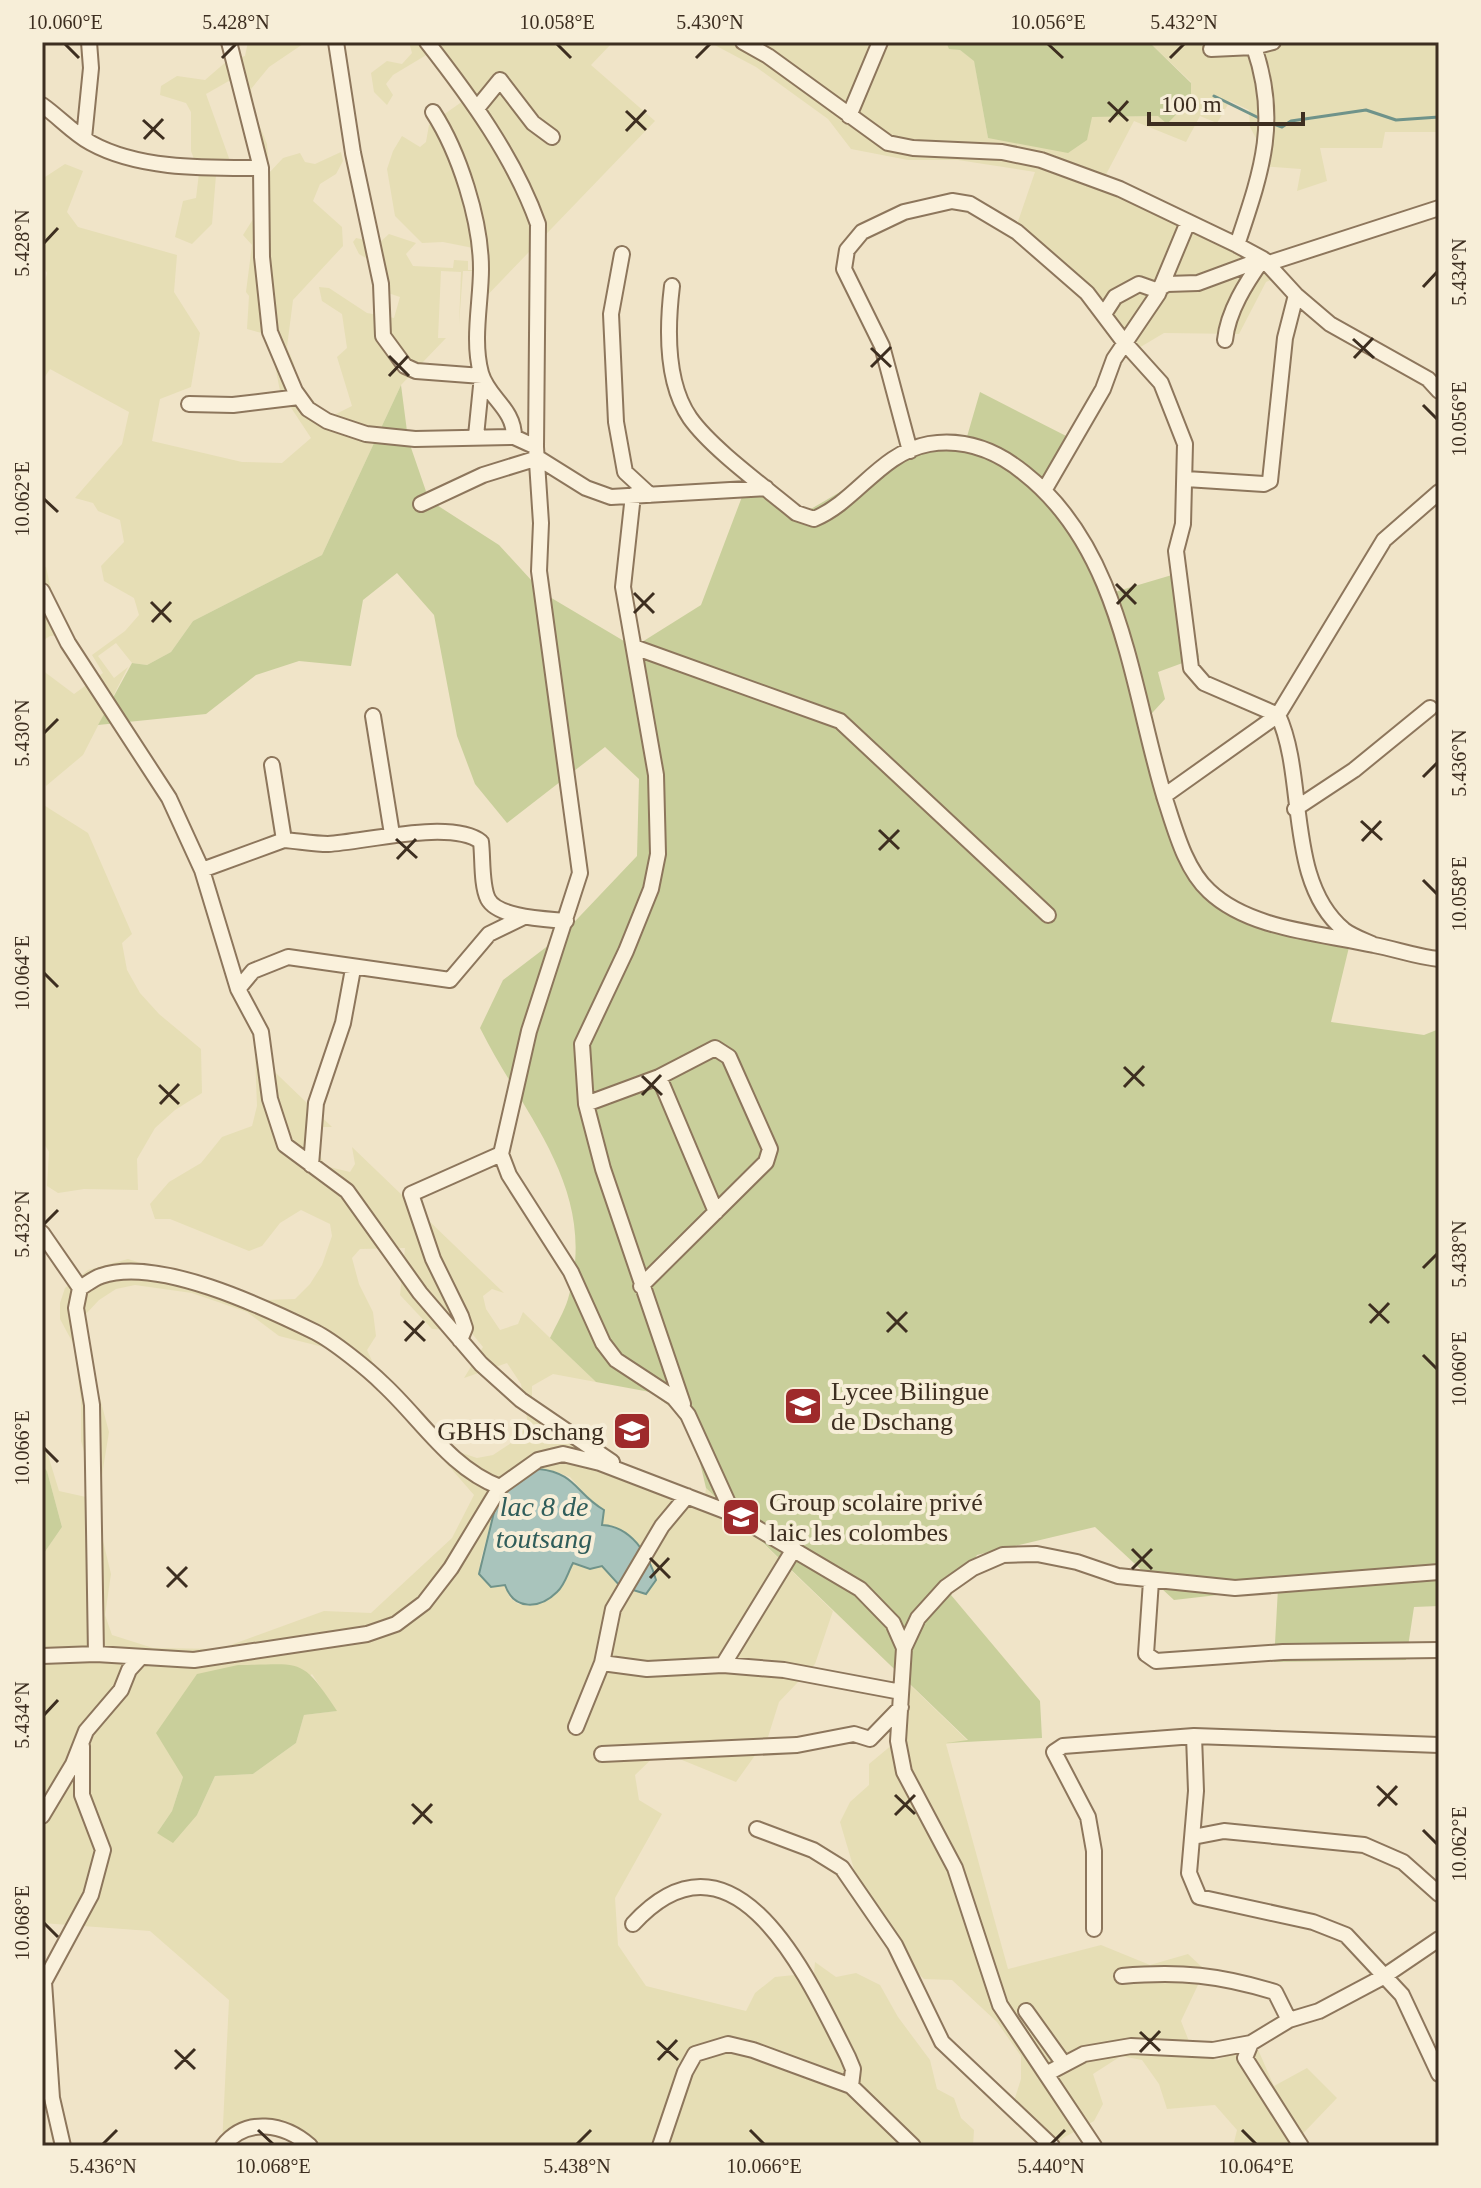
<svg xmlns="http://www.w3.org/2000/svg" width="1481" height="2188" font-family="'Times New Roman',serif">
<rect width="100%" height="100%" fill="#f0e4c8"/>
<path fill="#e6deb5" fill-rule="evenodd" d="M248 42H306L269 67 251 89 254 112 267 144 269 173 283 158 300 153 305 162 315 164 341 152 343 161 336 174 320 184 313 201 342 227 343 246 293 300 287 347 294 364 296 384 330 417 352 406 337 357 347 348 342 314 322 301 319 287 329 288 367 313 394 318 400 297 376 289 371 261 359 254 353 242 356 238 379 243 389 234 416 243 406 254 413 266 453 268 454 260 468 261V270H478V249L443 242 422 243 395 216 387 169 393 151 402 136 420 147 426 142 429 125 463 101 464 96 428 54 393 75 386 84 393 95 387 105 374 92 371 73 387 61 402 64 412 53 409 42H613L591 65 655 121 477 306 478 271H463L459 325 461 272 441 271 438 338H446L401 385 322 555 193 621 171 652 147 665 132 663 116 643 98 656 114 678 128 667 83 755 46 786 42 670 74 694 103 673 92 655 125 631 139 615 134 598 104 581 101 566 124 542 120 520 98 511 93 503 75 498 122 444 129 412 50 369 42 381V294L47 273 42 263V179L65 164 83 171 67 212 78 227 177 255 174 292 200 333 191 387 160 399 152 441 242 462 282 463 311 438 280 391 269 335 247 329 249 296 246 292 252 245 243 235 255 216 260 191 234 78 206 94 230 161 216 175 212 224 192 244 175 237 183 201 196 198 199 173 191 151V112L186 103 160 95 161 86 177 76 205 80 227 61 245 56Z
M709 42H946L949 48 960 50 974 60 988 138 1092 117 1159 116 1191 82 1149 42H1439V132H1385L1382 148H1320L1327 181 1297 191 1301 169 1258 166V142L1250 127 1249 110 1230 101 1217 123 1200 116 1186 142 1134 121 1100 186 1234 250 1276 278 1266 282 1239 334 1164 333 1127 355 1079 291 1013 236 1035 172 958 160H908L851 149 828 119 756 67Z
M42 566 46 567 54 603 70 626 69 635 50 636 42 641Z
M42 804 88 833 132 934 122 943 127 970 140 993 159 1014 201 1049 202 1093 175 1110 155 1128 137 1159 138 1190 84 1189 58 1193 47 1186 49 1152 42 1140V1060L45 1055Z
M255 1053 332 1127H320L316 1147 325 1166 350 1172 355 1164 352 1147 504 1293 492 1289 483 1296 486 1309 500 1330 518 1324 523 1312 596 1382 553 1374 532 1386V1400L638 1477 705 1497 706 1488 833 1611 815 1664 779 1702 768 1737 736 1782 660 1751 635 1775 639 1800 662 1814 615 1898 618 1945 646 1986 746 2011 755 1993 775 1977 814 1973 815 1962 836 1977 856 1973 880 1985 898 2017 930 2060 937 2089 954 2098 961 2118 974 2130 973 2146H300L281 2134 242 2135 222 2146 229 2000 150 1931 42 1923V1556L62 1527 47 1471 42 1465V1447L48 1455 59 1491 86 1497 89 1469 81 1441V1401L74 1345 60 1319V1303L65 1288 88 1270 128 1259 153 1267 176 1268 265 1300 295 1299 310 1284 322 1265 332 1236 330 1224 301 1210 280 1223 262 1246 249 1251 170 1219H155L150 1204 169 1182 201 1163 222 1137 252 1126 257 1106ZM405 1248 400 1295 432 1329 470 1331 483 1347 464 1378 507 1363 521 1384 528 1424 514 1441 493 1455 477 1458 456 1451 373 1363 367 1350 376 1336 373 1312 359 1284 352 1258 360 1249ZM135 1285 192 1293 247 1312 279 1336 331 1349 394 1403 474 1495 452 1538 371 1613 324 1611 220 1649 153 1648 112 1635 105 1615 111 1574 96 1512 109 1432 83 1335 85 1315 99 1300 116 1289ZM553 1471 570 1477 593 1503 604 1510 602 1525 620 1586 602 1566 590 1569 573 1563 554 1596 531 1606 518 1604 510 1598 505 1585 480 1562 496 1504ZM312 1674 336 1711 304 1715 296 1743 253 1774 215 1776 197 1815 157 1833 172 1811 183 1777Z
M905 1680 968 1741 946 1744 1008 1969 1101 1945 1150 1965 1188 1954 1205 1970 1181 2021 1194 2054 1217 2060 1256 2045 1274 2086 1307 2068 1337 2098 1291 2146H1233L1237 2130 1215 2105 1167 2109 1159 2084 1142 2060 1121 2056 1093 2074 1103 2104 1094 2121 1063 2138 1056 2146 1014 2101 1021 2079V2056L997 2022 952 1980 924 1979 904 1960 859 1886 840 1822 850 1802 869 1785V1764L899 1739Z"/>
<path fill="#c9cf9b" d="M946 42H1149L1191 83V99L1167 124 1158 116 1092 117 1087 140 1068 153 988 138 974 61 960 50 949 49Z
M401 385 408 439 429 500 499 545 543 593 634 647 701 605 751 473 804 513 852 485 907 443 966 440 980 392 1076 441 1044 486 1108 594 1182 572 1199 657 1158 672 1165 699 1142 724 1200 879 1233 908 1350 943 1331 1022 1424 1035 1439 1029V1606L1414 1607 1406 1660 1274 1662 1278 1588 1174 1600 1095 1527 977 1555 951 1595 1040 1701 1042 1738 946 1743 968 1740 706 1488 696 1446 683 1416 650 1392 596 1382 550 1338C556 1325 564 1312 568 1299 600 1190 524 1117 480 1028L503 980 562 935 637 856 639 779 605 747 507 823 475 784 457 736 434 615 397 573 363 600 351 666 299 661 256 675 206 714 98 725 132 663 147 665 171 652 193 621 322 555Z
M42 1465 47 1471 62 1527 42 1556Z
M238 1665C302 1665 300 1655 337 1711L304 1715 296 1743 253 1774 215 1776 197 1815 173 1843 157 1833 172 1811 183 1777 156 1733 197 1674Z"/>
<path fill="#a9c4bc" stroke="#6f938a" stroke-width="2" d="M539 1469C576 1473 576 1494 604 1510L602 1525C630 1526 649 1554 656 1580L646 1594 620 1586 602 1566 590 1569 573 1563C568 1572 565 1585 557 1592 540 1609 514 1611 505 1585L491 1587 479 1574 496 1504 520 1474Z"/>
<g fill="none" stroke-linecap="round" stroke-linejoin="round">
<path stroke="#6f938a" stroke-width="3" d="M1214 96 1261 119
M1271 123 1282 127 1291 121 1366 110 1396 120 1439 117"/>
<defs>
<path id="minor" d="M229 42 261 168
M336 42 353 153 381 284 383 336 405 366 416 371 482 376 476 436
M427 42C470 97 514 157 538 224L536 447
M743 42 768 56 888 143 913 148 1002 152 1041 160 1120 189 1237 245 1263 259 1296 295 1330 324 1428 379 1439 391
M1211 49 1254 47 1273 42
M42 105C59 117 73 133 91 143 140 170 207 168 261 168L262 257 270 332 295 391 308 409 327 421 366 434 415 439 514 437 536 447 541 523 539 571 580 873 529 1031 501 1154 509 1175 571 1272 603 1343 616 1360 674 1398 688 1415 733 1514
M478 107 500 80 533 123 552 137
M433 112C459 152 481 220 481 269 481 302 472 340 481 373 488 398 514 408 514 437
M849 116 880 42
M84 138 91 68 89 42
M1237 245C1261 173 1280 122 1254 47
M622 254 611 314 616 422 625 472 650 495
M1263 259 1269 263 1439 208
M672 286C667 327 665 382 690 418 712 449 765 487 796 513L814 519C857 501 880 453 929 444 966 438 997 451 1024 473 1122 550 1131 687 1165 799 1175 829 1185 869 1209 891 1250 930 1322 933 1374 945 1396 949 1417 957 1439 959
M1104 314 1115 297 1139 284 1156 290 1167 284 1198 283 1263 259C1246 283 1228 311 1225 340
M189 404 233 405 299 397
M910 451 882 346 844 269 847 250 862 232 904 212 952 201 970 204 1017 232 1087 293 1124 342 1161 383 1185 444 1183 524 1176 551 1191 668 1204 683 1278 715C1307 777 1285 881 1344 930 1352 936 1363 940 1372 944
M1186 479 1264 484 1270 481 1285 338 1296 295
M1045 489 1103 389 1114 359 1158 294 1188 222
M633 495 623 587 656 775 658 854 651 889 626 951 582 1044 586 1104 603 1169 683 1404
M421 504 483 475 538 458 586 488 611 497 766 488
M42 591 68 643 169 798 202 870 238 989 261 1032 270 1099 285 1145 347 1191 420 1293 481 1364 521 1400 612 1462
M634 647 840 721 1048 915
M373 716 392 834
M1164 796 1278 715 1384 540 1439 492
M1295 809 1354 770 1430 708
M284 840C298 841 314 844 328 844 365 842 452 819 481 842 483 857 481 885 488 899 498 918 547 919 566 921
M202 870 284 840 272 765
M238 989 253 971 288 957 450 980 489 934 524 917
M659 1077 716 1212
M586 1104 659 1077 715 1048 729 1057 770 1149 766 1162 641 1286
M311 1165 316 1103 343 1023 353 969
M42 1233 80 1288C87 1284 94 1278 101 1276 157 1256 264 1307 315 1332 333 1341 368 1369 383 1384 421 1419 450 1468 500 1487
M80 1288 76 1308 92 1405 96 1654
M460 1340 465 1328 461 1316 433 1259 411 1194 501 1154
M1151 1581 1146 1654 1156 1661 1283 1652 1439 1650
M904 1648 918 1618 946 1587 973 1568 1003 1555 1037 1554 1077 1562 1118 1576 1235 1588 1439 1572
M42 1656 96 1654 194 1660 367 1634 396 1624 424 1603 451 1568 500 1487 538 1460 563 1454 600 1463 733 1514 860 1589 893 1623 904 1648 898 1741 904 1772 955 1868 1000 2005 1094 2146
M602 1663 647 1669 723 1665 784 1670 901 1692
M723 1665 794 1549
M576 1727 602 1663 613 1609 662 1526 687 1496
M1194 1736 1196 1791 1189 1873 1199 1897 1313 1922 1346 1935 1402 1995 1439 2074
M602 1754 797 1745 854 1734 870 1739 901 1707
M42 1816 73 1764 86 1731 121 1690 129 1670 140 1658
M757 1829 813 1850 842 1868 895 1945 942 2042 1052 2146
M1193 1837 1224 1831 1364 1845 1403 1862 1439 1894
M633 1924C735 1813 809 1980 848 2057L853 2069 851 2086
M1094 1929V1851L1088 1817 1054 1752 1063 1746 1194 1736 1439 1745
M1122 1976C1181 1971 1219 1975 1275 1992L1289 2020
M1026 2011 1064 2064
M1251 2043 1245 2058 1301 2146
M1046 2074 1084 2054 1131 2046 1213 2050 1251 2043 1289 2020 1319 2011 1383 1977 1439 1939
M63 2146 52 2098 44 1982 91 1895 103 1850 82 1795V1746
M223 2146C246 2117 284 2123 310 2146
M660 2146 685 2072 695 2054 728 2044 753 2050 851 2086 913 2146"/>
</defs>
<use href="#minor" stroke="#8d765c" stroke-width="18"/>
<use href="#minor" stroke="#faf1dc" stroke-width="14"/>
</g>
<path fill="none" stroke="#3d2e20" stroke-width="3" d="M65 44 79 58M557 44 571 58M1048 44 1063 58M222 58 236 44M696 58 710 44M1170 58 1184 44M1108 102 1128 121M626 111 646 130M143 120 164 139M1109 122 1128 101M626 131 646 110M144 139 163 119M44 243 58 228M1423 287 1437 272M1353 339 1374 358M871 348 891 367M389 356 409 376M1354 358 1373 338M871 367 891 347M389 376 408 356M1423 405 1437 419M44 499 58 512M1116 584 1136 604M634 593 654 613M151 602 171 622M1117 604 1136 584M634 613 654 593M152 622 171 602M44 733 58 719M1423 777 1437 763M1361 821 1382 840M879 830 899 849M396 839 417 858M1362 841 1381 821M879 850 899 830M397 859 416 839M1423 880 1437 894M44 973 58 987M1124 1067 1144 1086M642 1076 662 1095M159 1085 179 1104M1124 1087 1144 1066M642 1095 661 1075M160 1104 179 1084M44 1224 58 1210M1423 1268 1437 1254M1369 1304 1389 1323M887 1312 907 1332M404 1321 425 1341M1370 1323 1389 1303M887 1332 907 1312M405 1341 424 1321M1423 1355 1437 1369M44 1448 58 1462M1132 1549 1152 1569M650 1558 670 1578M167 1567 187 1587M1132 1569 1152 1549M650 1578 669 1558M167 1587 187 1567M44 1715 58 1700M1377 1786 1397 1805M895 1795 915 1814M412 1804 432 1823M1378 1806 1397 1786M895 1815 915 1795M413 1824 432 1804M1423 1830 1437 1844M44 1923 58 1937M1140 2032 1160 2051M657 2041 678 2060M175 2050 195 2069M1140 2052 1160 2031M658 2060 677 2040M175 2069 195 2049M258 2130 273 2144M750 2130 764 2144M1242 2130 1256 2144M103 2144 117 2130M577 2144 591 2130M1051 2144 1065 2130"/>
<defs>
<symbol id="school-square" viewBox="-11 -11 22 22"><rect x="-9" y="-9" width="18" height="18" rx="4" fill="#9e2a2b" stroke="#f7eed8"/><path d="M0-5L7-2L0 1L-7-2ZM-4 1L0 2.5L4 1V4Q0 6-4 4Z" fill="#fff"/></symbol>
</defs>
<g fill-rule="evenodd">
<use href="#school-square" x="781" y="1384" width="44" height="44"/>
<use href="#school-square" x="610" y="1409" width="44" height="44"/>
<use href="#school-square" x="719" y="1495" width="44" height="44"/>
</g>
<g text-anchor="middle" stroke-width="8" stroke-linejoin="round" paint-order="stroke">
<g font-size="26" fill="#3d2e20" stroke="#f7eed8" text-anchor="start">
<text x="831" y="1400">Lycee Bilingue<tspan x="831" dy="30">de Dschang</tspan></text>
<text x="604" y="1440" text-anchor="end">GBHS Dschang</text>
<text x="769" y="1511">Group scolaire privé<tspan x="769" dy="30">laic les colombes</tspan></text>
</g>
<g font-size="28" font-style="italic" fill="#2f5d5a" stroke="#f7eed8">
<text x="544" y="1516">lac 8 de<tspan x="544" dy="32">toutsang</tspan></text>
</g>
</g>
<rect width="1481" height="2188" fill="none" stroke="#f7eed8" stroke-width="88"/>
<path d="M1149 112v12h154v-12" fill="none" stroke="#3d2e20" stroke-width="4"/>
<text x="1161" y="112" font-size="24" fill="#3d2e20" stroke="#f7eed8" stroke-width="6" paint-order="stroke">100 m</text>
<rect x="44" y="44" width="1393" height="2100" fill="none" stroke="#3d2e20" stroke-width="3"/>
<g font-size="20" text-anchor="middle" fill="#3d2e20">
<text x="65" y="29">10.060°E</text>
<text x="236" y="29">5.428°N</text>
<text x="557" y="29">10.058°E</text>
<text x="710" y="29">5.430°N</text>
<text x="1048" y="29">10.056°E</text>
<text x="1184" y="29">5.432°N</text>
<text transform="translate(22 243) rotate(-90)" y="7">5.428°N</text>
<text transform="translate(1459 272) rotate(-90)" y="7">5.434°N</text>
<text transform="translate(1459 419) rotate(-90)" y="7">10.056°E</text>
<text transform="translate(22 499) rotate(-90)" y="7">10.062°E</text>
<text transform="translate(22 733) rotate(-90)" y="7">5.430°N</text>
<text transform="translate(1459 763) rotate(-90)" y="7">5.436°N</text>
<text transform="translate(1459 894) rotate(-90)" y="7">10.058°E</text>
<text transform="translate(22 973) rotate(-90)" y="7">10.064°E</text>
<text transform="translate(22 1224) rotate(-90)" y="7">5.432°N</text>
<text transform="translate(1459 1254) rotate(-90)" y="7">5.438°N</text>
<text transform="translate(1459 1369) rotate(-90)" y="7">10.060°E</text>
<text transform="translate(22 1448) rotate(-90)" y="7">10.066°E</text>
<text transform="translate(22 1715) rotate(-90)" y="7">5.434°N</text>
<text transform="translate(1459 1844) rotate(-90)" y="7">10.062°E</text>
<text transform="translate(22 1923) rotate(-90)" y="7">10.068°E</text>
<text x="103" y="2173">5.436°N</text>
<text x="273" y="2173">10.068°E</text>
<text x="577" y="2173">5.438°N</text>
<text x="764" y="2173">10.066°E</text>
<text x="1051" y="2173">5.440°N</text>
<text x="1256" y="2173">10.064°E</text>
</g>
</svg>
